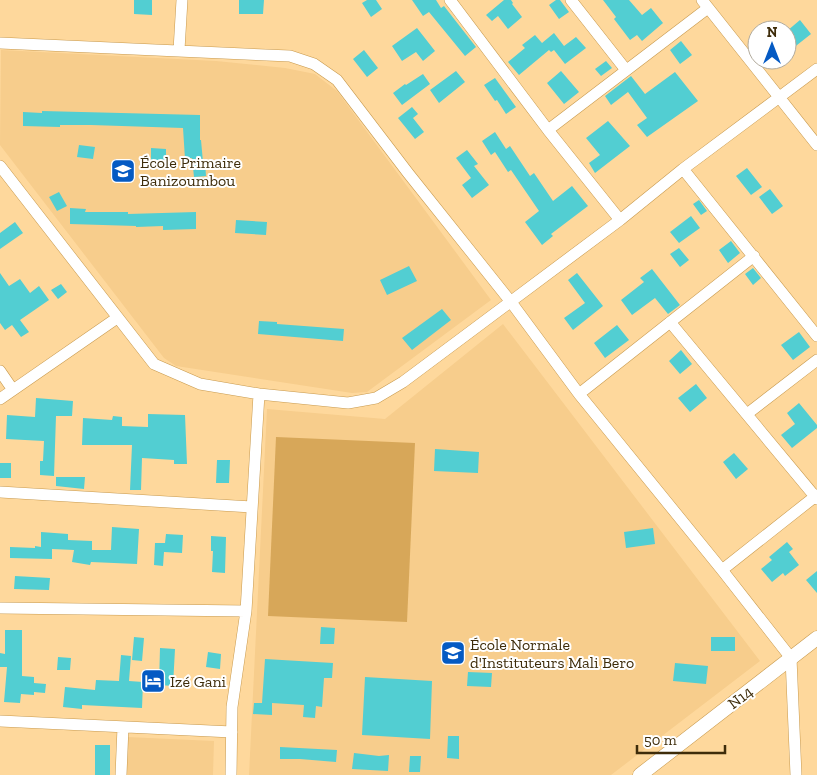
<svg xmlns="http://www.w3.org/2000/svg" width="817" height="775" font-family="'Zilla Slab',serif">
<rect width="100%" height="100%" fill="#fed89c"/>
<path fill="#f7cd8c" d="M1 50 216 61 285 68 315 74 337 91 491 300 367 392 352 393 176 366 164 358 0 145Z
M503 324 760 661 611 775H249L267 409 385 419Z
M127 737 214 741 213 775H126Z"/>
<path fill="#d7a759" d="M276 437 415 443 407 622 268 616Z"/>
<path fill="#52ced2" d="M134 0H152V15L134 14Z
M239 0H264L263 14H239Z
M367 0H376L382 9 371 17 362 3Z
M412 0H436L441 8 444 6 476 47 465 56 429 12 423 16Z
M504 0H511L513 3 512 4 522 17 508 29 498 16 492 21 486 15Z
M556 0H560L569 12 559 19 549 5Z
M603 0H629L642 15 651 8 663 23 642 41 637 35 630 40 614 19 616 17Z
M800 20 811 34 792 49 787 43V31Z
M417 28 435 51 423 61 416 52 402 61 392 46Z
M554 33 564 46 576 37 586 48 565 64 554 50 551 52 549 50 519 75 508 62 525 48 522 45 535 35 542 43Z
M681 41 692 55 680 64 670 50Z
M364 50 378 68 367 77 353 59Z
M606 61 612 68 601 76 595 69Z
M456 71 465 82 439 103 430 90Z
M561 71 579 92 564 104 547 83Z
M675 72 698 101 647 137 637 125 647 118 628 92 611 105 605 96 631 76 645 94Z
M423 74 430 84 402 105 393 93 405 84 406 85Z
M495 78 516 107 506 114 497 100 495 101 484 85Z
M412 107 418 114 413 118 424 132 415 139 398 118Z
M42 111 200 115V140H201L203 162H205L206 176 194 177 192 158 185 159 183 128 91 125H60V127L23 126V112L42 113Z
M608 121 630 146 595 173 589 163 600 155 586 138Z
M495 132 506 149 510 146 530 176 534 173 553 201 572 186 588 206 551 234 553 236 542 245 525 222 539 211 511 170 508 172 495 152 491 155 482 141Z
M79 145 95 147 93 159 77 157Z
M151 148 166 149V160H151Z
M467 150 478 164 474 166 489 185 472 198 462 185 471 178 456 158Z
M747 168 762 187 751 195 736 176Z
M770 189 783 206 772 214 759 197Z
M59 192 67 206 57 211 49 197Z
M699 200 707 211 701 215 693 204Z
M70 208 86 209 85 212H128V214L196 212V229L163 230V226L136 227V226L70 224Z
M691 216 700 228 679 243 670 232Z
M236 220 267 222 266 235 235 233Z
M15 222 23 233 0 249V233Z
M731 241 740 253 728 263 719 250Z
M679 248 689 260 680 267 670 254Z
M409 266 417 281 387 295 380 280Z
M753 268 761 278 753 285 745 274Z
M652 269 680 305 668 314 655 298 632 315 621 300 644 282 640 278Z
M0 273 9 286 20 279 30 293 39 286 49 300 20 320 29 332 21 337 12 325 5 330 0 323Z
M577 273 603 306 573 330 564 318 585 303 568 280Z
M61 284 67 292 58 299 51 290Z
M442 309 451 320 412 350 402 338Z
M259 321 277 322V324L344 329 343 341 258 334Z
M617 325 629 340 605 358 594 343Z
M799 332 810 347 793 360 781 345Z
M681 350 692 364 680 374 669 361Z
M696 384 707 398 690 412 678 398Z
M36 398 73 401 72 416H56L54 476 40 475V461H43L44 441 6 439 7 415 35 417Z
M799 403 817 425V428L792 448 781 435 795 424 787 413Z
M148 414 185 415 187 464H174V460L142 458 141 490H130L132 445H82L83 418 112 420 113 416 122 417V426L148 427Z
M435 449 479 452 478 473 434 471Z
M734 453 748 469 736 479 723 462Z
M217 460H230L229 483H216Z
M0 463H11V478H0Z
M56 477H85L84 489 56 486Z
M112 527 139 529 137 564 91 562 90 565 72 562 74 550 52 549V559L10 558V547L35 548V546L41 547V532L68 534V540L92 541V550H111Z
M653 528 655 544 626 548 624 532Z
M166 534 183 535 182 553 164 552 163 566 154 565 155 543H165Z
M211 536 226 537 225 573 212 572 213 551H211Z
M787 542 793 549 789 552 799 565 785 576 783 573 772 582 761 569 772 560 769 557Z
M817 571V593L806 580Z
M15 576 50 578 49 590 14 589Z
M321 627 335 628 334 644H320Z
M5 630H22V676L34 677V683L46 684 45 693 34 692V695L21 694 20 703 4 702 7 667H0V653L5 654Z
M134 637 144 638 142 661 132 660Z
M711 637H735V651H711Z
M160 648 175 649 173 686 159 685Z
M208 652 221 654 220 669 206 667Z
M121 655 131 656 129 681 143 682 142 708 82 705V709L63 707 65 687 95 690 96 680 119 681Z
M58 657 71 658 70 670H57Z
M265 659 333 663 332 678H324L322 707 316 706 315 718 303 717 304 705 272 703V715L253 714 254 703H262Z
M675 663 708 666 706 684 673 681Z
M468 672 492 673 491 687 467 686Z
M365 677 432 681 430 739 362 735Z
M448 736H459V759L447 758Z
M95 745H110V775H95Z
M280 747 337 750 336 762 300 759H280Z
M354 753 379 756 389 755 388 771 352 769Z
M410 756H421L420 772H409Z"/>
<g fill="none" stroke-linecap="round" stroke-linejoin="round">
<defs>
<path id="minor" d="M450 0 548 130 620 220
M571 0 626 70
M702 0 817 145
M0 43 290 56 314 64 337 80 408 173 511 302 579 394 722 570 791 658 796 775
M179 50 182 0
M548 130 708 8
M0 166 154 364 200 384 259 394 348 403 376 398 403 382 620 220 683 169 817 69
M683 169 817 336
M670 322 817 499
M0 371 13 390
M579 394 754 256
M0 399 117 318
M747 414 817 360
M0 492 252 507
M722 570 817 495
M0 608 246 611
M0 721 232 732
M121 775 123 727
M231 775 232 707 246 611 259 394"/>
<path id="major" d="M640 775 817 638"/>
</defs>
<use href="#minor" stroke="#c89a4e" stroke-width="12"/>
<use href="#major" stroke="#c89a4e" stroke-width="15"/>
<use href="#minor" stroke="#fff" stroke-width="11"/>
<use href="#major" stroke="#fff" stroke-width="14"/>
</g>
<defs>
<symbol id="school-square" viewBox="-11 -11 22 22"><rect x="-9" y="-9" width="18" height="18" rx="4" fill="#055ac3" stroke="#fff"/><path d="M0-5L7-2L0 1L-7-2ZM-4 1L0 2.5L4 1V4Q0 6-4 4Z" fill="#fff"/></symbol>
<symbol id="university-square" viewBox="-11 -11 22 22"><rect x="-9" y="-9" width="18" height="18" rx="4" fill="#055ac3" stroke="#fff"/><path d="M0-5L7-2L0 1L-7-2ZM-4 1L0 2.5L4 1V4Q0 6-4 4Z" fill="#fff"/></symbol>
<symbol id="hotel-square" viewBox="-11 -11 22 22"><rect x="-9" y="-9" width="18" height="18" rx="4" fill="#055ac3" stroke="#fff"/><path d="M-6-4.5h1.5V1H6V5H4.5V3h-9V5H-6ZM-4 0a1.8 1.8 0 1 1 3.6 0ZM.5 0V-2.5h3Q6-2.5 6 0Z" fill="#fff"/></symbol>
</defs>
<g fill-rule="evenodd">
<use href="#school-square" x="109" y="157" width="28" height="28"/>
<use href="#university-square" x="439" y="639" width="28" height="28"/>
<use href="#hotel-square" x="139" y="667" width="28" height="28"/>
</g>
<g text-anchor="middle" stroke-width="4" stroke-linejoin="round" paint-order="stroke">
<g font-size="16" fill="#3e2c0a" stroke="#fff" text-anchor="start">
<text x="140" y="168">École Primaire<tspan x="140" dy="18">Banizoumbou</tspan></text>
<text x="470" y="650">École Normale<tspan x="470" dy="18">d'Instituteurs Mali Bero</tspan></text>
<text x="170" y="687">Izé Gani</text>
</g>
<g font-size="16" fill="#3e2c0a" stroke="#fff">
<text transform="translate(740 697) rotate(-37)" y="6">N14</text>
</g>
</g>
<g transform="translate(772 45)"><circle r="24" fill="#ffffff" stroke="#b2ab9d"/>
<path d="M0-4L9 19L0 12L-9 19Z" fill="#055ac3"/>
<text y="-8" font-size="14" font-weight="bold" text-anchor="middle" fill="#3e2c0a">N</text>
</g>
<path d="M637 745v8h88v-8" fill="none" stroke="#3e2c0a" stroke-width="2.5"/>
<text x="644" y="745" font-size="15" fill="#3e2c0a" stroke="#ffffff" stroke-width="4" paint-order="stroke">50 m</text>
</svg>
